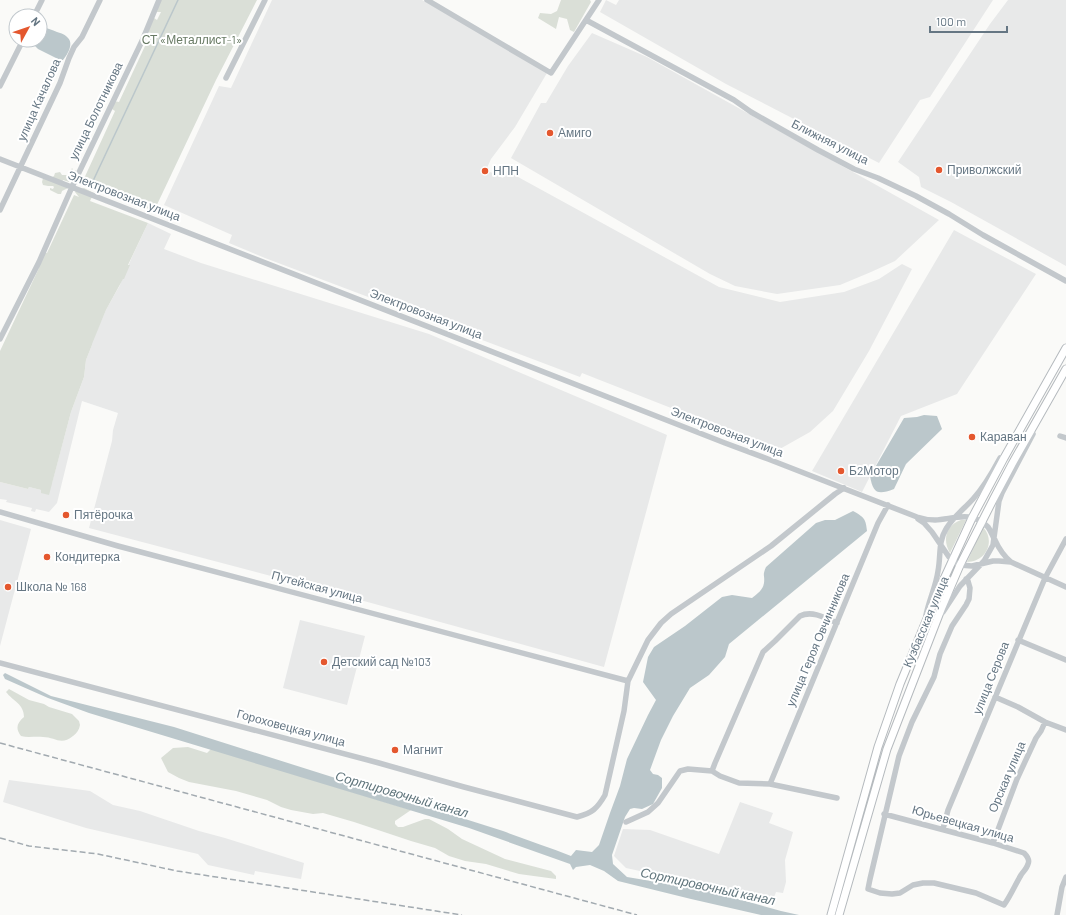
<svg xmlns="http://www.w3.org/2000/svg" width="1066" height="915" font-family="Barlow,sans-serif">
<rect width="100%" height="100%" fill="#fafaf8"/>
<path fill="#e8e9e9" d="M272 0H422L461 21 547 73 515 127 491 159 486 170 503 178 507 171 719 287 780 302 844 292 879 279 902 264 912 269 869 351 833 411 810 432 778 450 582 373 580 377 265 258 229 243 232 235 164 205 219 86 231 88Z
M606 0 616 5 619 0H993L930 97 920 100 879 163 726 84 600 12Z
M1008 0H1066V266L951 202 921 187 919 177 898 162 990 24Z
M592 33 647 57 939 220 895 261 871 272 840 285 777 294 735 286 710 274 511 158 541 103H546L568 66Z
M148 223 171 234 164 249 201 263 429 334 667 435 604 667 324 590 89 528 112 441 113 430 118 413 82 401 57 503 49 512 36 509 35 512 31 511 32 508 6 502 7 500 0 499V482L28 489 29 487 41 490V492L52 483 71 412 84 377 86 360 92 345 91 344 106 310 116 292 119 287 132 257Z
M954 230 1036 274 957 394 901 416 862 492 812 471Z
M0 520 31 529 0 646Z
M300 620 365 636 347 705 283 688Z
M9 780 90 791 113 805 140 811 199 831 225 838 304 863 301 879 255 871 254 875 208 865 198 854 86 828 3 802Z
M740 802 773 813 769 823 793 832 785 860 786 882 783 893 776 892 773 900 626 868 614 856 623 829 650 830 719 854Z"/>
<path fill="#dadfd7" d="M159 0H257L216 80 154 211 82 183 115 111 112 109 114 101 119 102 151 33 147 32 154 18 157 20 161 12H157Z
M561 0H590L591 2 574 32 570 30 567 19 559 17 556 29 538 18 540 13 551 14 557 11Z
M72 168 74 171 75 170 78 172 75 175 73 174 69 182 63 180 61 184 68 188 62 191 61 194H58L50 190V188L53 189 54 187 53 186H48L43 185 42 182 43 178 49 179 54 176 55 173 60 172 62 175H69Z
M84 188 94 193 90 201 148 223 128 265H130L124 279H123L106 310 92 344V345L86 360 84 377 71 412 49 495 41 493V490L29 487 28 489 0 482V351L39 268H38L44 252 47 253 74 195 79 197 75 192 76 190Z
M961 520H966L950 553C942 540 946 525 961 520Z
M983 527C996 541 986 562 967 562Z
M9 689 29 700 44 704 49 707 72 714 79 721 80 725C79 730 77 733 73 736 61 746 55 737 43 737 35 736 28 738 21 736 15 728 17 723 24 717 24 704 13 701 6 692Z
M188 747 207 753 211 749 411 810 395 821V824L398 827H403L425 819H429L448 829 462 839 505 859 551 871 556 876V879L519 874 486 864 465 861 449 856 435 848 411 841 354 822 323 813 313 814 291 810 281 807 267 800 236 791 189 782 179 778 168 772 161 758 173 748Z"/>
<path fill="#bbc7cb" d="M42 27C48 28 52 30 57 32 61 33 66 35 68 38 74 44 67 55 63 60H60L38 49 34 45V40H40V29Z
M924 415 937 416 942 429 906 464 894 489C878 495 873 494 870 476L904 418 917 417Z
M853 511C864 517 866 519 867 531L729 644 725 657 709 675 690 688 673 716 661 740 650 770 653 774 658 775 662 778V788L653 804 642 809 634 808 630 809 625 817 612 855 613 864 627 877 681 886H704L717 893 781 911 799 915H761L691 899 618 881 604 871 590 865 576 867 573 870 570 864 469 828 89 713 48 698 5 679 3 675 5 673 51 696 174 727 503 831C526 840 549 847 571 856L576 850 592 852 599 845 610 813 620 786 627 759 648 715 656 700 643 682 648 657 654 647 685 626 722 597 732 595 752 598C757 594 763 590 764 583 765 575 762 576 766 567L816 523 825 520H835Z"/>
<g fill="none" stroke-linecap="round" stroke-linejoin="round">
<path stroke="#bbc7cb" stroke-width="1.5" d="M93 181 178 0"/>
<defs>
<path id="major" d="M831 915 878 747 900 684 938 592 972 518 1004 458 1066 348
M839 915 887 749 942 607 960 565 994 498 1012 464 1066 369"/>
</defs>
<use href="#major" stroke="#b5babe" stroke-width="9"/>
<path stroke="#c3c8cc" stroke-width="5.5" d="M427 0 551 73 599 0
M34 16 42 0
M586 20 734 100 751 112 818 150 854 169 878 178 916 196 949 214 983 235 1066 281
M226 78 265 0
M0 86 23 40
M0 159 725 443 768 459 917 517C923 519 929 520 935 520 954 519 971 510 988 527 991 531 992 535 995 540 999 549 1004 556 1011 562
M0 210 60 83 69 58 74 47 82 37 100 0
M0 339 39 262 72 187 142 41 159 0
M1060 436 1066 438
M0 512 118 546 628 681
M918 519 924 523 932 532 949 557 956 563 960 565 972 566 993 561H999L1011 562 1066 587
M943 612 960 586 984 561 993 545 999 501 1002 493 1033 434
M926 615C929 600 936 586 938 571 941 556 938 542 946 529 953 517 964 509 973 499 984 487 992 473 1000 458
M1018 640 1066 660
M0 663 379 763 464 787 577 817C592 813 597 809 605 795L624 711 628 681 648 640 661 623 671 614 771 546 835 494 844 488
M995 697 1018 707 1045 722 1066 730
M712 771 715 763 763 652 775 641 800 616C812 610 826 618 837 623
M770 784 878 523 888 505
M884 814 993 843 1024 853C1027 856 1030 860 1028 864 1027 868 1023 872 1021 875 1015 885 1011 895 1004 905L976 893 934 883H923L913 885 900 893 892 894 880 893 868 889 870 879 899 756 912 722 934 677 940 654 952 626 966 605 969 599 970 588 968 581 966 579
M626 822 648 812 658 803 680 771 688 769 712 771 720 776 739 783 770 784 837 798
M943 829 948 810 1045 578 1066 539
M993 843 1017 779 1036 738 1041 731 1045 722
M1057 915 1062 887 1066 877"/>
<use href="#major" stroke="#fff" stroke-width="7"/>
<path stroke="#a2aab0" stroke-width="1.5" stroke-dasharray="6 3" stroke-linecap="butt" d="M0 743 637 915
M0 838 29 846 98 854 177 871 462 915"/>
</g>
<g fill="#e4572e" stroke="#fff" stroke-width="1.5">
<circle cx="550" cy="133" r="4"/>
<circle cx="939" cy="170" r="4"/>
<circle cx="485" cy="171" r="4"/>
<circle cx="972" cy="437" r="4"/>
<circle cx="841" cy="471" r="4"/>
<circle cx="66" cy="515" r="4"/>
<circle cx="47" cy="557" r="4"/>
<circle cx="8" cy="587" r="4"/>
<circle cx="324" cy="662" r="4"/>
<circle cx="395" cy="750" r="4"/>
</g>
<g text-anchor="middle" stroke-width="4" stroke-linejoin="round" paint-order="stroke">
<g font-size="12" fill="#687a64" stroke="#fff">
<text x="192" y="44">СТ «Металлист-1»</text>
</g>
<g font-size="12" fill="#657683" stroke="#fff">
<text transform="translate(39 100) rotate(-66)" y="4">улица Качалова</text>
<text transform="translate(96 111) rotate(-64)" y="4">улица Болотникова</text>
<text transform="translate(830 142) rotate(27)" y="4">Ближняя улица</text>
<text transform="translate(124 196) rotate(21)" y="4">Электровозная улица</text>
<text transform="translate(426 314) rotate(21)" y="4">Электровозная улица</text>
<text transform="translate(727 432) rotate(21)" y="4">Электровозная улица</text>
<text transform="translate(317 587) rotate(15)" y="4">Путейская улица</text>
<text transform="translate(926 622) rotate(-67)" y="4">Кузбасская улица</text>
<text transform="translate(818 640) rotate(-67)" y="4">улица Героя Овчинникова</text>
<text transform="translate(991 678) rotate(-68)" y="4">улица Серова</text>
<text transform="translate(291 728) rotate(15)" y="4">Гороховецкая улица</text>
<text transform="translate(1007 777) rotate(-67)" y="4">Орская улица</text>
<text transform="translate(963 824) rotate(16)" y="4">Юрьевецкая улица</text>
</g>
<g font-size="12" fill="#657683" stroke="#fff" text-anchor="start">
<text x="558" y="137">Амиго</text>
<text x="947" y="174">Приволжский</text>
<text x="493" y="175">НПН</text>
<text x="980" y="441">Караван</text>
<text x="849" y="475">Б2Мотор</text>
<text x="74" y="519">Пятёрочка</text>
<text x="55" y="561">Кондитерка</text>
<text x="16" y="591">Школа № 168</text>
<text x="332" y="666">Детский сад №103</text>
<text x="403" y="754">Магнит</text>
</g>
<g font-size="13" font-style="italic" fill="#60757c" stroke="#fff">
<text transform="translate(402 794) rotate(16)" y="5">Сортировочный канал</text>
<text transform="translate(708 886) rotate(12)" y="5">Сортировочный канал</text>
</g>
</g>
<g transform="translate(28 28) rotate(50)"><circle r="19" fill="#ffffff" stroke="#c1c8cd"/>
<path d="M0-3L7 15L0 10L-7 15Z" fill="#e4572e"/>
<text y="-6" font-size="11" font-weight="bold" text-anchor="middle" fill="#657683">N</text>
</g>
<path d="M930 26v6h77v-6" fill="none" stroke="#657683" stroke-width="2"/>
<text x="936" y="26" font-size="12" fill="#657683" stroke="#ffffff" stroke-width="3" paint-order="stroke">100 m</text>
</svg>
